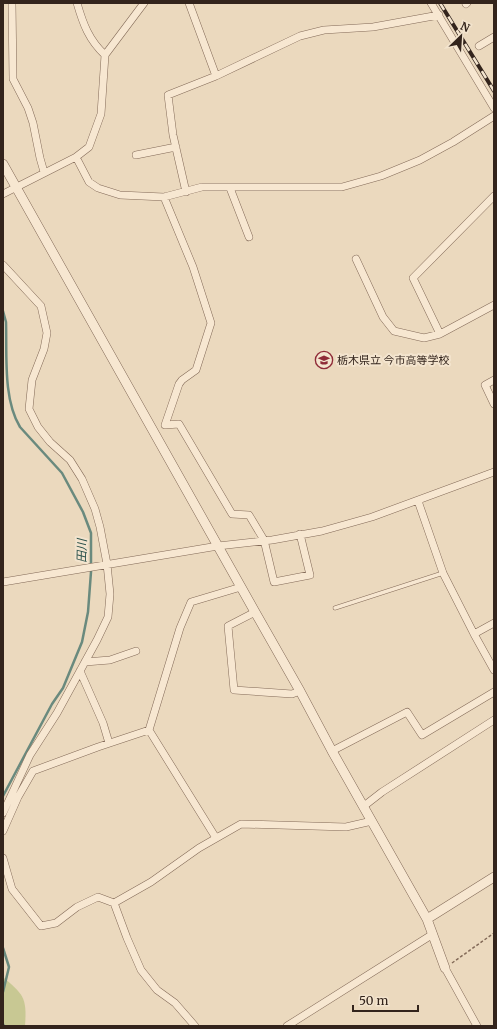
<svg xmlns="http://www.w3.org/2000/svg" width="497" height="1029" font-family="Merriweather,'Noto Sans JP',serif">
<rect width="100%" height="100%" fill="#ebd9be"/>
<path fill="#c8c893" d="M3 977C24 995 27 998 25 1026H3Z"/>
<g fill="none" stroke-linecap="round" stroke-linejoin="round">
<path stroke="#6a8a7e" stroke-width="2.5" d="M3 311 6 322C7 355 3 399 20 427L62 473 83 512 91 533V572L88 612 82 642 63 688 52 704 3 796
M3 948 9 967 3 992
M3 1024 4 1026"/>
<defs>
<path id="service" d="M335 608 443 573"/>
<path id="minor" d="M12 3 13 79 28 108 33 123 40 158 44 172
M77 3C83 24 89 40 105 55
M144 3 105 55 101 114 89 147 76 157 89 182 98 188 120 195 164 197 202 187H342L381 176 420 160 453 142 494 116
M189 3 216 76
M431 3 494 108
M466 4 467 3
M479 46 494 37
M136 155 176 147
M230 188 249 237
M186 192 173 135 168 95 216 76 300 36 324 30 373 27 439 15
M3 194 76 157
M164 197 193 267 211 323 196 370 182 380 179 384 165 425 179 424 232 514 249 515 264 540 274 582 310 575 300 534
M356 259 383 317 394 331 424 338 440 334 494 305
M3 265 41 306 47 333 44 349 32 380 29 409 38 427 50 442 70 460 82 479 95 509 100 527 107 564 110 594 108 617 97 640 57 713 30 755 3 813
M440 334 413 278 494 196
M494 380 485 385 494 404
M418 501 443 573 474 634 494 670
M3 582 218 546 272 540 322 531 372 517 494 472
M255 612 228 626 234 690 292 694 300 691
M474 634 494 623
M85 662 110 660 136 651
M80 671 103 723 109 743
M149 730 216 838
M332 751 407 712 422 735 494 692
M364 806 382 792 494 720
M3 831 18 797 33 771 98 747 149 730 180 628 191 602 241 587
M3 858 12 889 41 926 56 923 77 907 98 897 114 903 127 938 141 970 157 990 175 1003 195 1026
M114 903 151 882 199 848 241 824 346 827 372 821
M445 968 477 1026
M287 1026 433 934"/>
<path id="tertiary" d="M3 164 255 612 300 691 332 751 427 919 445 968
M427 919 494 877"/>
</defs>
<use href="#service" stroke="#836a58" stroke-width="4.5"/>
<use href="#minor" stroke="#836a58" stroke-width="8"/>
<use href="#tertiary" stroke="#836a58" stroke-width="10"/>
<path stroke="#836a58" stroke-width="1.5" stroke-dasharray="3 2" stroke-linecap="butt" d="M452 963 494 933"/>
<use href="#service" stroke="#f7e7d1" stroke-width="3.5"/>
<use href="#minor" stroke="#f7e7d1" stroke-width="7"/>
<use href="#tertiary" stroke="#f7e7d1" stroke-width="9"/>
<defs>
<path id="rail" d="M440 3 494 91"/>
</defs>
<use href="#rail" stroke="#33241c" stroke-width="4"/>
<use href="#rail" stroke="#f3e4ce" stroke-width="2.5" stroke-dasharray="8" stroke-linecap="butt"/>
</g>
<defs>
<symbol id="school-ring" viewBox="-11 -11 22 22"><circle r="9.5" fill="#f3e4ce" stroke="#8f2b37" stroke-width="1.5"/><path d="M0-5L7-2L0 1L-7-2ZM-4 1L0 2.5L4 1V4Q0 6-4 4Z" fill="#8f2b37"/></symbol>
</defs>
<g fill-rule="evenodd">
<use href="#school-ring" x="314" y="350" width="20" height="20"/>
</g>
<g text-anchor="middle" stroke-width="4" stroke-linejoin="round" paint-order="stroke">
<g font-size="11" fill="#33241c" stroke="#f3e4ce" text-anchor="start">
<text x="337" y="364">栃木県立 今市高等学校</text>
</g>
<g font-size="12" font-style="italic" fill="#2c524b" stroke="#f3e4ce">
<text transform="translate(82 551) rotate(-89)" y="4">田川</text>
</g>
</g>
<rect width="497" height="1029" fill="none" stroke="#33241c" stroke-width="8"/>
<g transform="translate(461 36) rotate(25)" stroke="#f3e4ce" stroke-width="3" paint-order="stroke">
<path d="M0-3L7 15L0 10L-7 15Z" fill="#33241c"/>
<text y="-6" font-size="11" font-weight="bold" text-anchor="middle" fill="#33241c">N</text>
</g>
<path d="M353 1005v6h65v-6" fill="none" stroke="#33241c" stroke-width="2"/>
<text x="359" y="1005" font-size="12" fill="#33241c" stroke="#f3e4ce" stroke-width="3" paint-order="stroke">50 m</text>
</svg>
